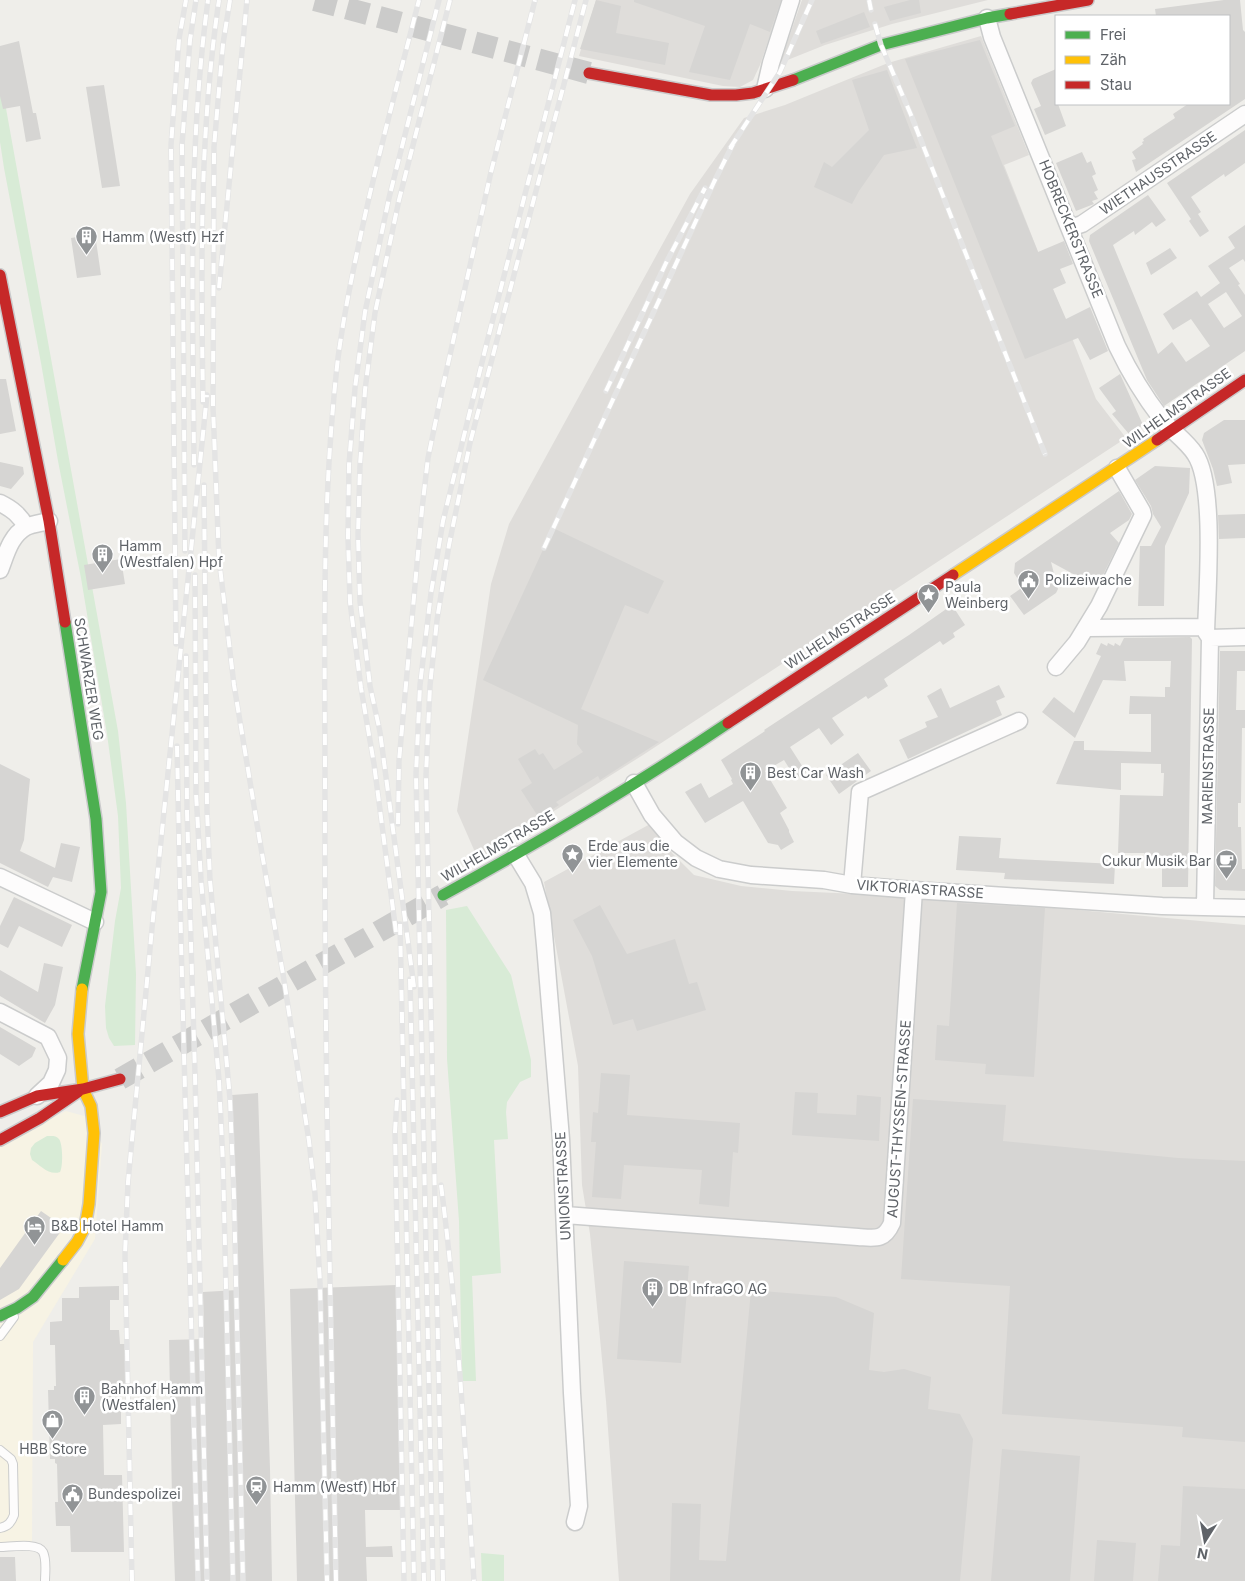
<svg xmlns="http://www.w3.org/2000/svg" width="1245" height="1581" font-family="Inter,sans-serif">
<rect width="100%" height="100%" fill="#efeeea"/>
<path fill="#f7f3e4" d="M66 1111 88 1117 102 1144 95 1239 33 1342 32 1547 0 1548V1144Z"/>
<path fill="#dfddda" d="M596 0H782L760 65 753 80 740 87 723 86 579 56Z
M802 0H988L892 24 825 45 780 63Z
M981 36 1029 155 1004 165 1096 399 1126 438 643 755 478 859 457 811 491 584 509 524 690 194 744 118 785 105 888 63Z
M652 823 672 853 694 875 741 886 792 891 945 898 1245 925V1581H619L606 1401 590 1234 582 1185 578 1066 544 882Z"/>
<path fill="#d8ebd6" d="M0 75 118 731 126 803 136 974 135 1045 114 1046 109 1038 106 1028 105 1006 115 921 121 888 118 816 107 734 81 578 58 461 41 363 4 168 0 142Z
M467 906 511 975 531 1060V1077L520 1082 507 1102 506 1112 508 1139 494 1140 501 1273 472 1276 476 1381H462L459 1221 447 1059 446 910Z
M47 1136C51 1136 56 1135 59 1139 63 1144 63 1167 60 1172 49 1176 40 1165 32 1160L30 1154 31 1148 35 1143Z
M481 1553 504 1555V1581H482Z"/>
<path fill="#d6d5d3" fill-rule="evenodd" d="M596 0 621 6 616 33 669 43 665 65 580 49Z
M634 0H781L770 32 750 24 730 80 689 72 705 26 634 2Z
M910 0H919L921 13 890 21 884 7Z
M1224 0H1240L1243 30 1245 32V99L1136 172 1132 160 1136 159 1132 152 1143 144 1142 142 1144 141 1143 139 1175 118 1173 114 1188 104H1229V16H1156L1155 9Z
M864 12 870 27 821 44 816 31Z
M980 40 1015 126 991 136 1038 252 1064 241 1073 264 1060 269 1066 283 1053 289 1066 319 1090 307 1108 351 1090 360 1078 338 1025 359 905 59Z
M19 41 33 113H36L41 139 26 142 20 106 3 109 0 96V46Z
M1056 69V104H1058L1066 126 1045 135 1034 109 1041 106 1031 83 1033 79Z
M887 70 917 148 884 155 859 191 852 204 814 187 824 162 832 167 869 130 852 80Z
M104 85 120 186 102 188 86 87Z
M1245 130V163L1225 177 1224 174 1191 197 1201 212 1198 214 1209 231 1200 237 1189 221 1191 219 1167 183Z
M1082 152 1087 163 1091 161 1096 174 1092 176 1098 190 1094 192 1098 199 1092 201 1094 204 1076 211 1056 163Z
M1148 195 1166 220 1156 227 1152 222 1135 235 1134 231 1113 245 1158 354 1172 342 1186 362 1210 346 1191 319 1173 330 1163 314 1197 291 1201 297 1220 283 1208 266 1235 248 1228 237 1245 225V262L1243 259 1229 268 1240 284 1238 285 1245 295V351L1164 406 1147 380 1089 241 1090 235ZM1226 292 1242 316 1224 328 1208 304Z
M95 234 101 275 77 278 71 238Z
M1170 248 1177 258 1151 275 1146 263Z
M1120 374 1143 425 1129 434 1112 414 1116 411 1099 388Z
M0 379H6L16 431 0 434Z
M1224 420H1245V464L1228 465 1232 483 1217 486 1213 469 1202 440 1204 433Z
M0 462 23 467 24 474 11 489 0 486Z
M1155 466 1190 468 1189 493 1165 546 1164 606H1138L1140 546H1151L1161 527 1153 514 1151 506 1135 480Z
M1119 491 1132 514 1129 520 1110 533 1119 543 1097 587 1051 562 1058 589 1056 593 1024 615 1010 596 1023 587 1014 573 1015 563Z
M1245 514V538L1219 539 1218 515Z
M553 528 664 581 648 614 625 605 581 709 659 742 600 780 598 776 556 802 559 805 539 818 521 790 532 783 518 759 535 749 539 755 543 753 554 770 583 752 577 744 578 725 483 680Z
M121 559 125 584 88 590 84 565Z
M952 605 965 625 953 633 955 637 943 645 940 641 884 679 888 686 868 699 866 696 832 718 844 735 831 745 819 728 790 747 806 772 796 779 784 760 765 771 787 808 780 813 789 830V832L794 842 781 850 778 845 768 843 743 801 705 823 685 792 701 783 709 798 733 784 731 780 732 779 721 760 765 731 764 730 909 635Z
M1190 637 1192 639 1188 887H1162V863L1144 862V853H1118L1120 795 1163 796 1164 773H1161V764L1121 763V790L1056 784 1074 741H1084V750L1151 752V714H1129L1130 696 1165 697V687H1170L1171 661H1124L1126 681 1103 680 1075 738 1042 712 1054 697 1074 713 1101 656 1096 654 1101 643 1107 646 1108 643 1114 646 1115 643 1120 646 1124 638Z
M1220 651H1245V671H1237L1236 710H1245V728H1242L1241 803H1238V827H1241L1242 869H1245V891L1220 890 1215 886Z
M999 685 1005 697 996 701 1002 715 908 759 899 740 927 727 925 722 938 717 927 696 941 688 950 708Z
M858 753 871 771 839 794 826 775Z
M0 764 30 779 24 840 20 851 55 868 61 843 80 847 72 882 53 877 48 887 0 863Z
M959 836 1001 838 999 858 1115 864 1114 884 1004 879 1005 873 956 870Z
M14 897 72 925 62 947 19 926 8 948 0 944V926Z
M957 903 1045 908 1034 1077 985 1074 986 1064 935 1060 937 1025 949 1026Z
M600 905 627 954 675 939 689 984 697 982 706 1010 637 1031 633 1019 613 1025 592 956 573 920Z
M44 963 63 967 55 1005 45 1023 0 996V970L38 992Z
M0 1027 36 1048 32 1057 19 1066 0 1054Z
M601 1073 630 1075 627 1115 740 1123 738 1153 733 1152 729 1207 699 1204 702 1170 624 1165 621 1199 592 1197 596 1142H591L593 1112 598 1113Z
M795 1092 818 1093 817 1113 856 1115 857 1095 881 1097 879 1141 792 1135Z
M258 1093 270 1469 272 1581H175L172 1499 169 1340 204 1339 203 1292 238 1290 232 1095Z
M913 1099 1006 1105 1003 1141 1178 1158 1245 1161V1442L1182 1437 1183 1427 1002 1414 1010 1286 901 1279Z
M41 1211 64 1227 19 1289 0 1300V1268Z
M624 1261 689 1266 681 1363 617 1359Z
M396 1285 400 1510H365L366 1547 392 1546 393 1557H366L367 1581H297L290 1289Z
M119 1286V1300H110V1330H119L120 1344H127L128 1395H121V1424L103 1425 104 1475H122L124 1552H71L70 1526H56L55 1502H58L57 1464 55 1463V1459H50L48 1390H54V1386H56L55 1345H50V1322L62 1321V1298H79V1287Z
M751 1290 836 1297 874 1313 869 1370 884 1372 904 1369 931 1377 928 1409 960 1414 973 1439 960 1581H670L672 1503 701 1504 699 1560 726 1561Z
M1002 1449 1080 1456 1070 1581H991Z
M1183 1486 1245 1489V1581H1158L1161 1545 1180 1546Z
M1097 1540 1136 1543 1133 1581H1094Z
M0 1557H15L16 1581H0Z"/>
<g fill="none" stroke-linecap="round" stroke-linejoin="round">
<path stroke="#cbcbca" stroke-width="22" stroke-dasharray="22 11" stroke-linecap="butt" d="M315 0 589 73
M120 1079 443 895"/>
<defs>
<path id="lane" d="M0 1336 14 1317
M0 1450 11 1459 13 1464 14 1515C11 1523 8 1526 0 1528
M0 1547C10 1547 38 1542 43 1552 47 1560 45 1573 45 1581"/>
<path id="street" d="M987 18 992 37 1117 346C1129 371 1144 396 1161 418 1171 431 1186 440 1195 454 1216 485 1207 592 1206 632L1210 638 1205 906
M765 89 771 63 791 0
M1070 228 1082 224 1245 114
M0 503C12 509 20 515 26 527
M0 570C6 555 10 536 26 527 32 524 42 523 49 521
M1087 628 1206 627
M1210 638 1245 637
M1056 667 1077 642 1099 606 1143 515 1142 511 1117 468
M634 783 652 815 675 842 696 858 719 869 751 875 824 880 852 885 914 890 1162 906 1245 908
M516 855 533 883 542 913 545 945 561 1139 572 1393 579 1506 575 1522
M0 877 95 922
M852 885 860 792 1019 721
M0 1012 48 1037 58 1058 57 1070 51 1083 37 1096
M565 1215 858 1237C875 1238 884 1241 892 1223L914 890"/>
<path id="fast" d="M793 80 881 45 987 18 1010 14
M65 622 96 819 101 892 82 989
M443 895C540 842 636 785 728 723
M0 1316 17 1308 33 1297 63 1260"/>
<path id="slow" d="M953 575 1157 440
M63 1260 77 1242 85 1227 89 1204 94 1133 91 1106 83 1089 78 1034 82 989"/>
<path id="jam" d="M1010 14 1088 0
M589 73 711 95H736L753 93 793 80
M0 275 49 521 65 622
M1157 440 1245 380
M728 723 953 575
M0 1112 37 1096 83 1089 120 1079
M0 1140 40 1118 78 1092"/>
</defs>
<use href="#lane" stroke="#cbcccc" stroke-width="10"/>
<use href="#street" stroke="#cbcccc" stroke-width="19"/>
<use href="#fast" stroke="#cacacb" stroke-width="14"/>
<use href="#slow" stroke="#cacacb" stroke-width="14"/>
<use href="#jam" stroke="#cacacb" stroke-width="14"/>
<use href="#lane" stroke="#fdfcfc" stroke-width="8"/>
<use href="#street" stroke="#fdfcfc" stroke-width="16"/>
<use href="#fast" stroke="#4caf50" stroke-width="11"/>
<use href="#slow" stroke="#ffc107" stroke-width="11"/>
<use href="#jam" stroke="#c62828" stroke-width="11"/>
<defs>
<path id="rail" d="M230 0 223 44 214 147 213 407 219 559 234 685 260 842 283 974 309 1141 315 1194 320 1283 327 1581
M869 0 871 10
M875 24 881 45 911 115 1045 454
M730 148 780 72 812 0
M219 288 247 0
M606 391 666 263 705 188
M203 402C201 267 199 134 219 0
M194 465C193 310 187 154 208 0
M204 485 207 810 210 880 230 1099 234 1197 243 1581
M544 548 714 182 733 144
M185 551 182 145 190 40 196 0
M195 575 196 793 201 880 219 1080 223 1164 233 1581
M176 644 171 145 179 39 186 0
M186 656 187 811 195 1074 207 1581
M177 746 181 940 198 1581
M398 824 399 761 422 509 428 458 443 386 491 172 535 0
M400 924 414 1581
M396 932 374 764 361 688 350 602 348 537 349 465 355 388 365 312 389 198 439 0
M410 979 424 1581
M414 987 380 732 370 686 360 601 358 535 360 466 365 390 375 313 399 200 450 0
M397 1100 395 1132 404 1581
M441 1185C458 1316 465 1449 474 1581
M132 1581 125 1255 128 1182 152 928 207 395
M336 1581C331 1317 324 1054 325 790 325 646 321 502 338 358 343 321 350 285 358 248 375 165 398 83 419 0
M433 1581 416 774 420 685 431 593 443 521 487 342 575 0
M443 1581 426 775 430 686 437 620 449 545 470 443 586 0"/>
</defs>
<use href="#rail" stroke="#e4e4e4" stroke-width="5.5"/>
<use href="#rail" stroke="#fff" stroke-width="4" stroke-dasharray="11" stroke-linecap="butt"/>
</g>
<defs>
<symbol id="building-pin" viewBox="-11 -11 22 30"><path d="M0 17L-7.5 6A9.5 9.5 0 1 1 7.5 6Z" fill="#919496" stroke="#fff"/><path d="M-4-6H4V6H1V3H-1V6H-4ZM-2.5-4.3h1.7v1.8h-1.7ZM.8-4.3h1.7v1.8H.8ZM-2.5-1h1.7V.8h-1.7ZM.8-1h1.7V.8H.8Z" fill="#fff"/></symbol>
<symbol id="civic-pin" viewBox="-11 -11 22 30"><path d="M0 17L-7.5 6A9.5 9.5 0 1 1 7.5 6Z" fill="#919496" stroke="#fff"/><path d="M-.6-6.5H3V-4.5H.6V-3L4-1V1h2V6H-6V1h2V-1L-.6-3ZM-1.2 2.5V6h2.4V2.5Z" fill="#fff"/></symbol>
<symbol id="sight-pin" viewBox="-11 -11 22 30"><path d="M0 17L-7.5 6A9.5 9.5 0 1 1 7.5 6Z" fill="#919496" stroke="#fff"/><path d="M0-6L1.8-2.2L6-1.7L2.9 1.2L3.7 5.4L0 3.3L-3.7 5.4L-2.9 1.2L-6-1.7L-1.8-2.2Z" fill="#fff"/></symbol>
<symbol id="cafe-pin" viewBox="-11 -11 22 30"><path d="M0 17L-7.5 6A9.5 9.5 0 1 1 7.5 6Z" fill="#919496" stroke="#fff"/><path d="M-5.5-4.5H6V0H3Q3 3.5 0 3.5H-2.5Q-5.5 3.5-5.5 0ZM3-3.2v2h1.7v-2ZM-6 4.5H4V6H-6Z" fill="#fff"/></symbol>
<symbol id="hotel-pin" viewBox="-11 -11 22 30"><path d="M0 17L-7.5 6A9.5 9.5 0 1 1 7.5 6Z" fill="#919496" stroke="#fff"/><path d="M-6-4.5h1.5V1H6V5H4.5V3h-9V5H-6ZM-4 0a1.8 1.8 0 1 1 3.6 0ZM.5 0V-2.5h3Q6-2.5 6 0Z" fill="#fff"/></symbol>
<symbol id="shop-pin" viewBox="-11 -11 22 30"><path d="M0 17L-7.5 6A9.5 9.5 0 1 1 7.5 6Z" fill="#919496" stroke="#fff"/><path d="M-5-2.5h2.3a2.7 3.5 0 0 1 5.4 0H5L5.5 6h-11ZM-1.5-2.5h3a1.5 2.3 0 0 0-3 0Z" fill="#fff"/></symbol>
<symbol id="station-pin" viewBox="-11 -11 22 30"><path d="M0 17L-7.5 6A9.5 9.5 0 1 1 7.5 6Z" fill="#919496" stroke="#fff"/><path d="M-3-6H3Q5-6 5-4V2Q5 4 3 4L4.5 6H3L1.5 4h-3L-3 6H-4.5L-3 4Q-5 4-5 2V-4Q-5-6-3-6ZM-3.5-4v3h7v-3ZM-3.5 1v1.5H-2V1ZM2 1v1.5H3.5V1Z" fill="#fff"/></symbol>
</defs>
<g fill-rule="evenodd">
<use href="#building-pin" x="74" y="224" width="25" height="34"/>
<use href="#building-pin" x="90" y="542" width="25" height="34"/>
<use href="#civic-pin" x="1016" y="568" width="25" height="34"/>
<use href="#sight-pin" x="916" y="582" width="25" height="34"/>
<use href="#building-pin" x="738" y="760" width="25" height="34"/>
<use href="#sight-pin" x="560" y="842" width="25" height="34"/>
<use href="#cafe-pin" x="1214" y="848" width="25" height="34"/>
<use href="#hotel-pin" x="22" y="1214" width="25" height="34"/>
<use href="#building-pin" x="640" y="1276" width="25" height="34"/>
<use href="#building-pin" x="72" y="1384" width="25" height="34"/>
<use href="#shop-pin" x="40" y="1408" width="25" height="34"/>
<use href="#station-pin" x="244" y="1474" width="25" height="34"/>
<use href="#civic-pin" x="60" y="1482" width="25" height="34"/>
</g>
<g text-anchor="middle" stroke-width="5" stroke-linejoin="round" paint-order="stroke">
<g font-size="14" fill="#5f6368" stroke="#fff">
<text transform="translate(1158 173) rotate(-34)" y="5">WIETHAUSSTRASSE</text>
<text transform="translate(1071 229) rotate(68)" y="5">HOBRECKERSTRASSE</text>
<text transform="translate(1177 408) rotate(-35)" y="5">WILHELMSTRASSE</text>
<text transform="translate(840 631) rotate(-33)" y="5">WILHELMSTRASSE</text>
<text transform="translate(89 679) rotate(81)" y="5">SCHWARZER WEG</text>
<text transform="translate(1208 766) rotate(-89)" y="5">MARIENSTRASSE</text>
<text transform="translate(498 846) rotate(-30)" y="5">WILHELMSTRASSE</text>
<text transform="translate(920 889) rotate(4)" y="5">VIKTORIASTRASSE</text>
<text transform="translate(899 1119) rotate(-86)" y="5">AUGUST-THYSSEN-STRASSE</text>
<text transform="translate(563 1186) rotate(-93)" y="5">UNIONSTRASSE</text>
</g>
<g font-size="14" fill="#5f6368" stroke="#fff" text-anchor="start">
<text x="102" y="242">Hamm (Westf) Hzf</text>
<text x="119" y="551">Hamm<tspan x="119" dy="16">(Westfalen) Hpf</tspan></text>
<text x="1045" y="585">Polizeiwache</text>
<text x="945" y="592">Paula<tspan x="945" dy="16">Weinberg</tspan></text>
<text x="767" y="778">Best Car Wash</text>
<text x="588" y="851">Erde aus die<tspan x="588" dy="16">vier Elemente</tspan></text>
<text x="1211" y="866" text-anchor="end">Cukur Musik Bar</text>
<text x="51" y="1231">B&amp;B Hotel Hamm</text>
<text x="669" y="1294">DB InfraGO AG</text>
<text x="101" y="1394">Bahnhof Hamm<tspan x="101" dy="16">(Westfalen)</tspan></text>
<text x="53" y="1454" text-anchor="middle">HBB Store</text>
<text x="273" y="1492">Hamm (Westf) Hbf</text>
<text x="88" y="1499">Bundespolizei</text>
</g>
</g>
<rect x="1055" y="15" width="175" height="90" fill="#ffffff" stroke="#bfc1c3"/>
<rect x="1065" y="31" width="25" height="8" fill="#4caf50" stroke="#bfc1c3"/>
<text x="1100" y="40" font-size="15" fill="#5f6368">Frei</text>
<rect x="1065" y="56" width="25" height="8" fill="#ffc107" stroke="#bfc1c3"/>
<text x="1100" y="65" font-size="15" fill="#5f6368">Zäh</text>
<rect x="1065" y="81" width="25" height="8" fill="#c62828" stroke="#bfc1c3"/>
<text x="1100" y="90" font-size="15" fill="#5f6368">Stau</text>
<g transform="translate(1205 1541) rotate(191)" stroke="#ffffff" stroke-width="4" paint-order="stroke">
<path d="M0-4L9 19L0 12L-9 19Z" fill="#5f6368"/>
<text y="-8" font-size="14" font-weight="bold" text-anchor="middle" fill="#5f6368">N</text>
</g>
</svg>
